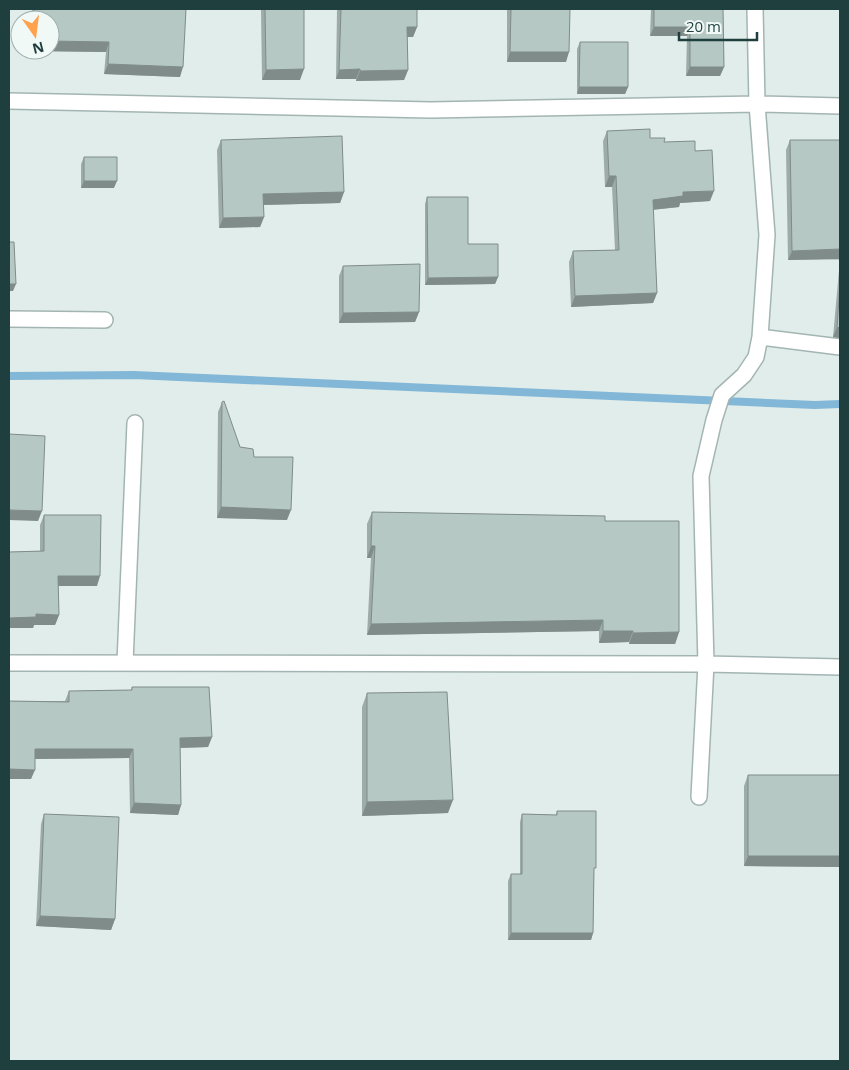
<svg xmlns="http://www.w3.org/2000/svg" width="849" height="1070" font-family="'Open Sans',sans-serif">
<rect width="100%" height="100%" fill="#e1edea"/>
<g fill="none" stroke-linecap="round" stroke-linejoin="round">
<path stroke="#83b7d7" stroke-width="8" d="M9 376 134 375 815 405 840 404"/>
<defs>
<path id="minor" d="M9 101 431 110 757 104 840 106
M9 319 105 320
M760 337 840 347
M9 663 706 664 840 667
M125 663 135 423
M699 797 706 664 701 476 714 420 722 395 744 375 756 357 760 337 767 235 757 104 755 9"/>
</defs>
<use href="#minor" stroke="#a3b5b3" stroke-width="18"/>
<use href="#minor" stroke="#fff" stroke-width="15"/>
</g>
<path fill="#9daca9" d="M32 9H186L180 77 104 74 106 52 32 51V50H50V20H32Z
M261 9H304L300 80H262Z
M337 9H417V27L413 37H407L408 70 404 80 356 81V79H336Z
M507 9H570L566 62H507Z
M651 9H723L724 67 720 76H686L687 36H650Z
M580 42 628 87 625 94H577V49Z
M607 131 650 138 695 151 710 201 680 203 679 207 653 210 657 293 653 303 571 307 569 262 573 251 615 250 612 187H605L603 141Z
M221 140 344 192 340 203 264 205V217L260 227 219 228 217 150Z
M790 140H840V338L833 337 840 259 788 260 786 150Z
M84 157 114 188H81V164Z
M427 197 498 277 495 284 425 285V204Z
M343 266 419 312 415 322 339 323V276Z
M222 402 240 447 254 457 287 520 217 518 218 412Z
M372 512 605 521 679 632 675 644H629V642L599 643V631L367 635 371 558H367V524Z
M44 515 97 586H58L59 615 55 625H34L33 628H9V552L40 551V525Z
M132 687 212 737 208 747 180 748 181 805 178 815 130 813 129 758 35 759 31 779H9V701H65L69 691 131 690Z
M367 693 448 813 362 816V707Z
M748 775H840V867L744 866V786Z
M557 811 594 875 593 933 591 940H508V881L511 874H520V822L522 814 556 815Z
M44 814 115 919 111 930 36 926 41 824Z"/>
<path fill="#7f8c89" d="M407 27H417L413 37H404Z
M654 27H690L687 36H650Z
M50 41 109 42 106 52 32 51V50H50Z
M510 52H569L566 62H507Z
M108 64 183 67 180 77 104 74Z
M690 67H724L720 76H686Z
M304 69 300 80H262L266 70Z
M360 69 356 79H336L339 70Z
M408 70 404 80 356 81 360 71Z
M579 87H628L625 94H577Z
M609 176H616L612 187H605Z
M84 181H117L114 188H81Z
M714 191 710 201 680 203 679 207 649 210 653 200 683 192Z
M344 192 340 203 259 205 263 194Z
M264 217 260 227 219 228 223 218Z
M840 249V259L788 260 792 251Z
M498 277 495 284 425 285 428 278Z
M9 284H16L13 291H9Z
M657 293 653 303 571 307 575 296Z
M419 312 415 322 339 323 343 313Z
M837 327 840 328V338L833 337Z
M221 507 291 510 287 520 217 518Z
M9 510 42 511 38 521 9 520Z
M371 546H375L371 558H367Z
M58 576H100L97 586H55Z
M36 614 59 615 55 625H34L33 628H9V618Z
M603 620 599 631 367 635 371 624Z
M603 631H633L629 642 599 643Z
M679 632 675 644H629L633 633Z
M212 737 208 747 176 748 180 738Z
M35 749H133L129 758 32 759Z
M9 769 35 770 31 779H9Z
M453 800 448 813 362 816 367 802Z
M134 803 181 805 178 815 130 813Z
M748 856H840V867L744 866Z
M40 916 115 919 111 930 36 926Z
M511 933H593L591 940H508Z"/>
<path fill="#b6c8c4" stroke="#7f8c89" d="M35 9H186L183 67 108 64 109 42 50 41V20H35Z
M265 9H304V69L266 70Z
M341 9H417V27H407L408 70 360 71V69L339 70Z
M511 9H570L569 52H510Z
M654 9H723L724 67H690V27H654Z
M580 42H628V87H579Z
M650 129V138H665L664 142 695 141V151L712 150 714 191 683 192V196L653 200 657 293 575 296 573 251 619 250 616 176H609L607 131Z
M342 136 344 192 263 194 264 217 223 218 221 140Z
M790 140H840V249L792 251Z
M84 157H117V181H84Z
M427 197H468V244H498V277L428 278Z
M9 242H14L16 284H9Z
M420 264 419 312 343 313V266Z
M840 285V328L837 327Z
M224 401 240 447 253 449 254 457H293L291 510 221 507 222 402Z
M9 434 45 436 42 511 9 510Z
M372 512 605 516V521H679V632L633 633V631H603V620L371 624 375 546H371Z
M44 515H101L100 576H58L59 615 36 614V617L9 618V552L44 551Z
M132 687H209L212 737 180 738 181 805 134 803 133 749H35V770L9 769V701L69 702V691L132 690Z
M447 692 453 800 367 802V693Z
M748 775H840V856H748Z
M557 811H596V868H594L593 933H511V874H522V814L557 815Z
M44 814 119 817 115 919 40 916Z"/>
<rect width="849" height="1070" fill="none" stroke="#1f3f3e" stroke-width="20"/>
<g transform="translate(35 35) rotate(166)"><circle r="24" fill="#f1f9f7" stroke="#9dafad"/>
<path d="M0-4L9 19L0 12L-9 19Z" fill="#fea24d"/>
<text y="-8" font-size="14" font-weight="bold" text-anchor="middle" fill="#1f3f3e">N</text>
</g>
<path d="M679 32v8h78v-8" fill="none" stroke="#1f3f3e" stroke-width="2.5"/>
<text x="686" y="32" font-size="15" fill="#1f3f3e" stroke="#f1f9f7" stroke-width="4" paint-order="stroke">20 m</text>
</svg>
